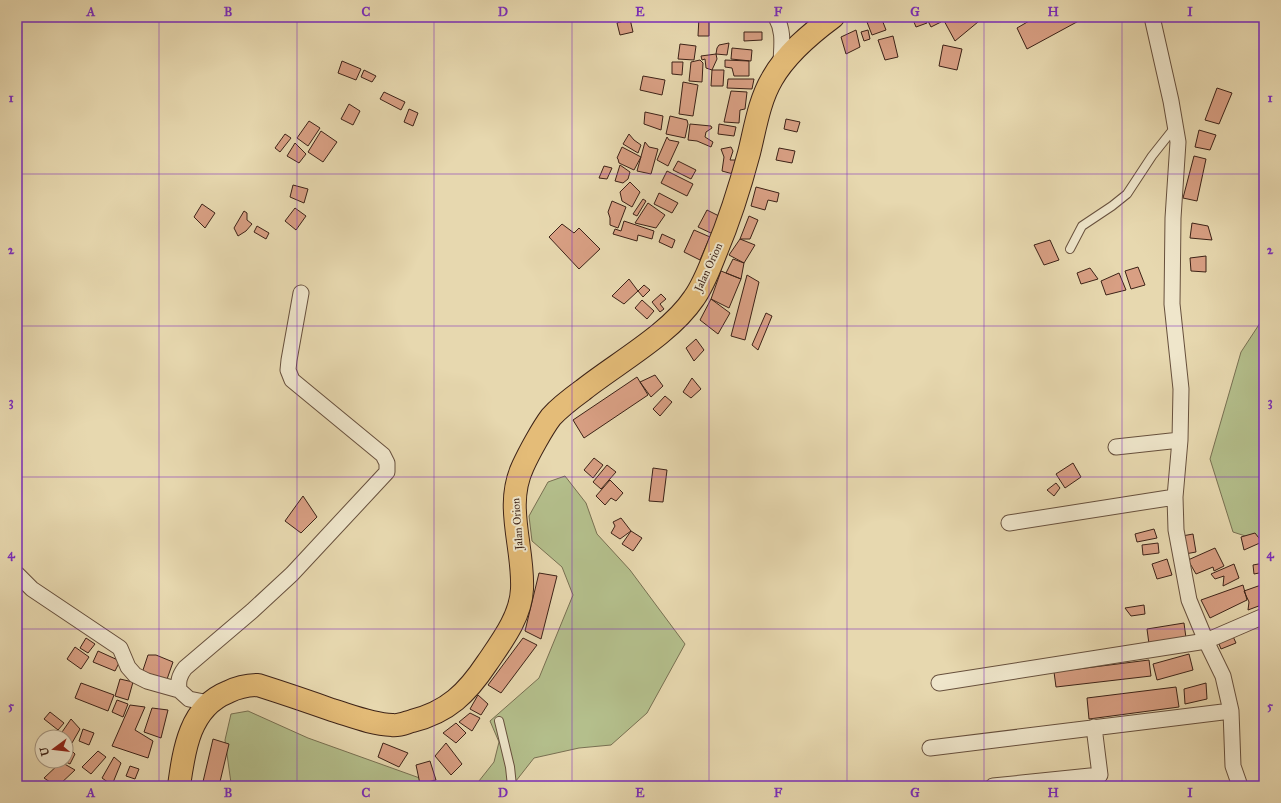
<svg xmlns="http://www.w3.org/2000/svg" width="1281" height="803" font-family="'IM FELL Great Primer',serif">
<rect width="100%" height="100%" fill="#e7d8af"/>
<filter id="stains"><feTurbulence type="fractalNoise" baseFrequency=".005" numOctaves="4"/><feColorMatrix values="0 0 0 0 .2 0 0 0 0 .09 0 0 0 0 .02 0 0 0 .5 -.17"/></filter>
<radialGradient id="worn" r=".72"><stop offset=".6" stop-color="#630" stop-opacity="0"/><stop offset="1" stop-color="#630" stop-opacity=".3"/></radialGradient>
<path fill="#b4bf8c" stroke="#787052" d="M1264 317V542L1233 532 1210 459 1241 352Z
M565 476 586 503 597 534 630 570 685 644 647 713 611 745 579 748 534 758 512 786H475L494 762 499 742 490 721 539 678 573 595 562 567 532 541 529 516 548 482Z
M248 711 308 738 442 786H230L231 783 225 740 231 714Z"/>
<path fill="#d89f83" stroke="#3c2217" d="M699 17H709V36H698Z
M881 17 886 30 872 35 867 22Z
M912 17H924L927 23 916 27Z
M926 17H938L941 22 931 27Z
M942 17H984L955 41Z
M1036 17H1086L1027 49 1017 28Z
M630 19 633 32 620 35 617 23Z
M856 30 860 47 846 54 841 37Z
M868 30 870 39 864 41 861 32Z
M744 32H762V40L744 41Z
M893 36 898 57 885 60 878 40Z
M729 43 727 55 716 54 717 48 719 45Z
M680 44 696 46 694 60 678 59Z
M943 45 962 49 957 70 939 66Z
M732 48 752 50 751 61 731 59Z
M716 54 717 59 712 70 706 68 705 59 702 60 701 56Z
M700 60 703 63 702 82 689 81 691 62Z
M725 60 749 61V76H734L732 68 725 67Z
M342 61 361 69 356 80 338 73Z
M672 62H683L682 75 672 74Z
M364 70 376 76 372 82 361 77Z
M712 70H724L723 86H711Z
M643 76 665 80 662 95 640 90Z
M728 79H754L752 89 727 88Z
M683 82 698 85 693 116 679 114Z
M1217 88 1232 93 1219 124 1205 120Z
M731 91 747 92 745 109 740 110 739 123 724 122Z
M384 92 405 102 401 110 380 99Z
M349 104 360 111 353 125 341 119Z
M409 109 418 113 413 126 404 122Z
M645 112 663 116 661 130 644 124Z
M670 116 687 120 688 124 685 138 666 134Z
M786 119 800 122 797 132 784 129Z
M309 121 320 128 308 146 297 138Z
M690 124 711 126 712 128 706 132 705 137 713 142 711 147 697 141 688 140Z
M719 124 736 127 734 136 718 134Z
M1199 130 1216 135 1210 150 1195 147Z
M321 131 337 142 323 162 308 152Z
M285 134 291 138 280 152 275 148Z
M629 134 634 140 641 145 638 153 623 144Z
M667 137 669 140 679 142 668 166 657 160Z
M645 142 649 147 658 149 651 174 637 171Z
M295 143 306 154 299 163 287 156Z
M622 147 641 157 634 170 619 163 618 159 617 158Z
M731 147 733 151 730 160H736L733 174 722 171 724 157 721 149Z
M779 148 795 151 792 163 776 160Z
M1194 156 1206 159 1197 201 1183 198Z
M678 161 696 170 691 179 673 170Z
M620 165 630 172 628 179 623 183 615 181Z
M604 166 612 168 607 179 599 178Z
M667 171 693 184 687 196 661 183Z
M630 182 640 192 632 207 622 201 620 192Z
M293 185 308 189 304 203 290 197Z
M756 187 779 193 777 202 768 200 765 210 751 206Z
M659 193 678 203 672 213 654 204Z
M643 199 646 201 637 216 633 214Z
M612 201 626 207 618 228 610 225V218L608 212Z
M648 203 665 215 656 228 635 223Z
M202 204 215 213 205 228 194 217Z
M295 208 306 216 296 230 285 221Z
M707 210 721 217 713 234 698 227Z
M244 211 247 213V220L252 224 246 231 238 236 234 228Z
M749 216 758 220 750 239H740Z
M624 221 654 231 652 239 638 235 637 241 613 234 615 229 621 231Z
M1192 223 1208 226 1212 240 1190 238Z
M562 224 574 233 579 228 600 249 579 269 549 237Z
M257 226 269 233 266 239 254 232Z
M694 230 710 237 700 260 684 252Z
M662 234 675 240 672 248 659 242Z
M740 239 755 245 744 263 729 255Z
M1050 240 1059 260 1044 265 1034 245Z
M1206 256V272L1191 271 1190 258Z
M733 259 744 263 741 279 726 273Z
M1138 267 1145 285 1131 289 1125 271Z
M1090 268 1098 279 1081 284 1077 273Z
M721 271 741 279 729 308 711 299Z
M1119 273 1126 290 1106 295 1101 281Z
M747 275 759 282 745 340 731 336Z
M629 279 638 291 624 304 612 296Z
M644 285 650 290 643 297 638 291Z
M661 294 666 299 660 304 664 309 660 312 652 302Z
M711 299 730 313 718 334 700 320Z
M642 300 654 311 647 319 635 308Z
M766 313 772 316 758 350 752 345Z
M696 339 704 350 694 361 686 348Z
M655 375 663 386 651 397 640 382Z
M637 377 648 395 584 438 573 420Z
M692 378 701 389 691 398 683 392Z
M665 396 672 402 660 416 653 409Z
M594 458 603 465 593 478 584 470Z
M1073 463 1081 477 1065 488 1056 474Z
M607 465 616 472 601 489 593 482Z
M653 468 667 470 663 502 649 501Z
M610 480 623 493 616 501 611 498 605 505 596 496Z
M1056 483 1060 488 1054 496 1047 490Z
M303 496 317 517 301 533 285 521Z
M621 518 631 531 620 539 611 533 615 526 613 522Z
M1154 529 1157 538 1137 542 1135 534Z
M631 531 642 538 633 551 622 544Z
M1255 533 1262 542 1244 550 1241 537Z
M1193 534 1196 552 1185 554 1182 536Z
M1158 543 1159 553 1143 555 1142 545Z
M1215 548 1224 566 1214 571 1213 567 1196 574 1188 560Z
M1167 559 1172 575 1157 579 1152 564Z
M1264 563V572L1254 574 1253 565Z
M1234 564 1239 578 1223 586 1224 576 1215 579 1211 574Z
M539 573 557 576 541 639 525 631Z
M1264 584V604L1248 610 1249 602 1244 591Z
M1243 585 1247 600 1210 618 1201 600Z
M1144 605 1145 614 1131 616 1125 608Z
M1184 623 1186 638 1149 644 1147 629Z
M1231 632 1236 643 1221 649 1217 639Z
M86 638 95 644 88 653 80 648Z
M523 638 537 645 501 693 488 685Z
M75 647 89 657 81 669 67 659Z
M98 651 120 661 115 671 93 662Z
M1189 654 1193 670 1157 680 1153 664Z
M148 655H156L173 662 165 685 141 676Z
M1149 660 1151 676 1056 687 1054 672Z
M120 679 133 682 128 700 115 696Z
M81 683 114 695 108 711 75 698Z
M1206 683 1207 699 1185 704 1184 689Z
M1176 687 1179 707 1089 719 1087 698Z
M478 695 488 704 481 715 470 709Z
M117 700 128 704 123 717 112 712Z
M130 705 145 707 135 730 153 741 148 758 112 746Z
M152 708 168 710 161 738 144 732Z
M50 712 64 723 58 730 44 719Z
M470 713 480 718 472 731 459 722Z
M71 719 80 729 72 743 66 739V737L60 735Z
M456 723 466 733 456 743 443 733Z
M83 729 94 733 89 745 79 741Z
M213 739 229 744 219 786H202Z
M383 743 408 753 399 767 378 757Z
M446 743 462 764 451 775 435 756Z
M66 745 75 754 70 764 64 761H66Z
M98 751 106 757 91 774 82 767Z
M114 757 121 763 112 785 102 778Z
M430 761 436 780 420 784 416 765Z
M61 762 75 770 58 786H56L44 778Z
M130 766 139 769 135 779 126 776Z"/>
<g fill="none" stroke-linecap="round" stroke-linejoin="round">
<defs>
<path id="service" d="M1070 249 1082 226 1112 206 1127 194 1152 156 1175 127
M499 721 510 767 512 786"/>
<path id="minor" d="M776 17C785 33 781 48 781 66
M1152 17 1171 101 1178 142 1173 218 1172 304 1181 389 1180 440 1175 497 1176 530 1189 600 1206 641 1223 676 1231 711 1233 766 1240 786
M1116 447 1180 440
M1009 523 1175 497
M17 574 32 589 120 648 128 667 135 675 147 681 179 690 189 699 209 703
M939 683 1206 641 1264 616
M179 690C178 681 179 676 185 668L252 611 292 574 387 472V463L383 455 292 380 288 370 289 360 301 293
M930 748 1231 711
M993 786 1100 775 1094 727"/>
<path id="trunk" d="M179 786C184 749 190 707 228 692 238 687 247 685 258 685 283 693 307 701 332 710 352 716 371 724 392 725 399 726 405 723 412 721 448 712 467 693 487 663 502 641 521 616 522 589 524 547 504 506 523 466 529 453 542 429 551 417 560 407 572 398 583 390 617 363 670 334 694 298 704 284 710 267 716 252 730 219 740 187 749 153 755 129 759 101 772 79 786 54 810 34 833 17"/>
</defs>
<use href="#service" stroke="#67503d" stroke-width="10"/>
<use href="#minor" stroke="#67503d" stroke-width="17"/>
<use href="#trunk" stroke="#3c2217" stroke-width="24"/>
<use href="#service" stroke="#efe6cb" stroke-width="8"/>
<use href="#minor" stroke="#efe6cb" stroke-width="15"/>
<use href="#trunk" stroke="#e4bc78" stroke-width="22"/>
</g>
<path fill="none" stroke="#7b2cbf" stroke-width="1" stroke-opacity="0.55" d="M159 17V786M297 17V786M434 17V786M572 17V786M709 17V786M847 17V786M984 17V786M1122 17V786M17 174H1264M17 326H1264M17 477H1264M17 629H1264"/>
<g text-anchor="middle" stroke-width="4" stroke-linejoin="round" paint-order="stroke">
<g font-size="11" fill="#3c2217" stroke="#efe6cb">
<text transform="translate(708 267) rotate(-65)" y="4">Jalan Orion</text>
<text transform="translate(517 524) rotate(-94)" y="4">Jalan Orion</text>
</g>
</g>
<rect width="1281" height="803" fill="none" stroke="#e7d8af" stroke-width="44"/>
<g transform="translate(54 749) rotate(255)"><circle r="19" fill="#efe6cb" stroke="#a79883"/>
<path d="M0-3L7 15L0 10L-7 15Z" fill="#8f2418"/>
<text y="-6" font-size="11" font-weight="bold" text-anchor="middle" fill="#3c2217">U</text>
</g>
<rect x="22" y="22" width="1237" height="759" fill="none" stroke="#7b2cbf" stroke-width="1.5"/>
<g font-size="13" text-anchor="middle" font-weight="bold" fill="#7b2cbf">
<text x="91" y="16">A</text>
<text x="228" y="16">B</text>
<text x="366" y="16">C</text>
<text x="503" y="16">D</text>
<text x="640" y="16">E</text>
<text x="778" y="16">F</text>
<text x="915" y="16">G</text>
<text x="1053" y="16">H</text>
<text x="1190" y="16">I</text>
<text x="11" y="102">1</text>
<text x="1270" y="102">1</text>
<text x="11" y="254">2</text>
<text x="1270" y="254">2</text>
<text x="11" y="406">3</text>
<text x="1270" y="406">3</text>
<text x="11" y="558">4</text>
<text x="1270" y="558">4</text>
<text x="11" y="710">5</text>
<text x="1270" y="710">5</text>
<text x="91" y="797">A</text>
<text x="228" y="797">B</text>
<text x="366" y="797">C</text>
<text x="503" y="797">D</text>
<text x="640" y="797">E</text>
<text x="778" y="797">F</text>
<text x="915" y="797">G</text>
<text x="1053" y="797">H</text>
<text x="1190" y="797">I</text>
</g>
<rect width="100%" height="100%" filter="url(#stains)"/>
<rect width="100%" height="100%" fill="url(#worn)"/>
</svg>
